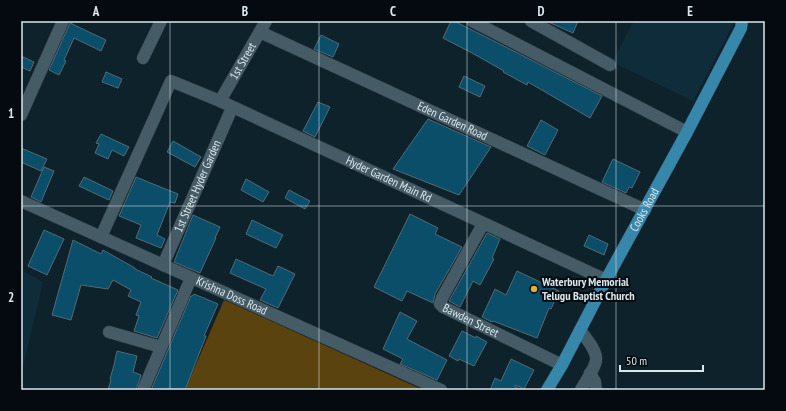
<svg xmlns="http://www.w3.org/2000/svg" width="786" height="411" font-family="'PT Sans Narrow',sans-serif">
<rect width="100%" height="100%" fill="#0e222c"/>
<path fill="#0f2c3a" d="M634 21H735L693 101 612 62Z
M21 270 43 282 21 376Z"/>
<path fill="#5a430e" d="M224 300 251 312 423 390H185Z"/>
<path fill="#0a4e69" stroke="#536a75" d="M451 21H454L482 35 602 96 590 118 528 82 527 85 503 72 504 71 472 53 443 38Z
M546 21H578L573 33Z
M70 23 106 40 101 51 74 38 64 60 66 61 59 75 49 70Z
M321 35 339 44 333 57 314 49Z
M21 56 34 62 30 71 21 67Z
M106 72 122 79 118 88 102 82Z
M464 76 485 86 480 97 459 87Z
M318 102 330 107 315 137 303 131Z
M428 119 491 147 459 195 393 169Z
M541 120 558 130 545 155 527 146Z
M101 134 129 147 124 156 112 150 108 159 95 153 99 144 96 143Z
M173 141 201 157 195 167 167 152Z
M21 148 47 159 41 171 21 162Z
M613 159 640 172 632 188 629 187 626 193 602 182Z
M44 167 54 171 41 202 31 197Z
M84 177 113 191 109 200 79 186Z
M136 177 158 186 178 194 175 203 170 202 157 235 165 239 161 248 136 238 141 225 119 216Z
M246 179 269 192 263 202 241 190Z
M289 190 310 201 305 209 285 198Z
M410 214 438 228 435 234 462 247 435 294 433 303 407 291 402 301 374 287Z
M193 215 220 227 215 238H216L200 273 174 262Z
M252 220 283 235 276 248 246 234Z
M44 230 64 239 47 275 28 266Z
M487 233 500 239 492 258 494 259 480 285 473 281 460 307 449 301Z
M589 235 608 244 604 255 584 246Z
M73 240 101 254 103 250 135 268V269L152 277 151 278 178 290 157 338 134 331 139 316 136 315 141 302 128 296 131 290 113 280 108 289 81 285 71 320 52 315Z
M236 259 273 276 278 266 295 274 278 308 260 300 266 289 230 273Z
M517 271 559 291 551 309 549 308 537 338 493 321 492 322 482 317 495 289 506 295Z
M194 294 218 304 204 336H206L185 390H151L191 296H192Z
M400 312 417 321 407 339 447 360 437 380 400 364 403 359 383 349Z
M462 331 476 338V336L487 342 474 366 459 359 458 361 449 356Z
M117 351 137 356 133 372 141 375 136 390H108L111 380 110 379 114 365Z
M511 359 534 370 524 389 515 385V387L523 390H490L495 378 501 381Z"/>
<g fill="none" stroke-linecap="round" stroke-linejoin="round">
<defs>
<g id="street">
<path d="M472 21 687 132"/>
<path d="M531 21 610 65"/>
<path id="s1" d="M260 32 645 210"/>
<path d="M143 58 161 21"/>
<path id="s2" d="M220 101 266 21"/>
<path d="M21 115 63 21"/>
<path id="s3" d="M483 224 442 298 440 304 443 307 562 365"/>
<path id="s4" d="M101 237 171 81 220 101 606 280"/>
<path id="s5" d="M163 265 232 108"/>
<path d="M580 330C586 338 598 352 596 361 594 370 585 382 581 390"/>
<path d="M109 332 161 347"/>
<path d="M590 373 595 382 596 390"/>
<path d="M143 390 191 278"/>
</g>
<g id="secondary">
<path id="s6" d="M21 201 441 390"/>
</g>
<g id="primary">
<path id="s7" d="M547 390 562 365 606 280 687 132 741 28 742 21"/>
</g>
</defs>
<use href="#street" stroke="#303b44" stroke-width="13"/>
<use href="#secondary" stroke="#303b44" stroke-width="13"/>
<use href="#primary" stroke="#303b44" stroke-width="13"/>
<use href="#street" stroke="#455b66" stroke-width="12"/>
<use href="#secondary" stroke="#455b66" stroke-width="12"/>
<use href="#primary" stroke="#3687a9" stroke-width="12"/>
</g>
<path fill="none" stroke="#dae7ed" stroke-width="1" stroke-opacity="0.55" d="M170 21V390M319 21V390M467 21V390M616 21V390M21 206H765"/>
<circle fill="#e3ae34" stroke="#040a0f" stroke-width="1.5" cx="534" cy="289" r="4"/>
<g text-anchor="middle" stroke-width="4" stroke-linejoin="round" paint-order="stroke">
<g font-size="12" fill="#dae7ed" stroke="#040a0f">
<text dy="4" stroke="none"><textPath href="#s2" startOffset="46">1st Street</textPath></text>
<text dy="4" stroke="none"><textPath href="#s1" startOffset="212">Eden Garden Road</textPath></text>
<text dy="4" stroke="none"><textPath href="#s4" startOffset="410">Hyder Garden Main Rd</textPath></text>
<text dy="4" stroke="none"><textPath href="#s5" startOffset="86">1st Street Hyder Garden</textPath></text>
<text dy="4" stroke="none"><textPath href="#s7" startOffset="205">Cooks Road</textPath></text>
<text dy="4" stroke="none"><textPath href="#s6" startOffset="231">Krishna Doss Road</textPath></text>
<text dy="4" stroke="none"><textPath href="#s3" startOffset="126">Bawden Street</textPath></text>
</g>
<g font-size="12" font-weight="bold" fill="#dae7ed" stroke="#040a0f" text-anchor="start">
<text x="542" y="286">Waterbury Memorial<tspan x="542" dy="14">Telugu Baptist Church</tspan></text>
</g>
</g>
<rect width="786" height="411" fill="none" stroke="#040a0f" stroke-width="44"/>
<path d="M620 365v6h83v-6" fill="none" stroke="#dae7ed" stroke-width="2"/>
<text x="626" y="365" font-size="12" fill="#dae7ed" stroke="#040a0f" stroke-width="3" paint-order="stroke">50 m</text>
<rect x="22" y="22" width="742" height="367" fill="none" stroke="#dae7ed" stroke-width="1.5"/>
<g font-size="13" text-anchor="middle" font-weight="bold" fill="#dae7ed">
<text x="96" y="16">A</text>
<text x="245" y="16">B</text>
<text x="393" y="16">C</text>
<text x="541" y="16">D</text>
<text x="690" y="16">E</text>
<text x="11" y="118">1</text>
<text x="11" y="302">2</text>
</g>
</svg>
